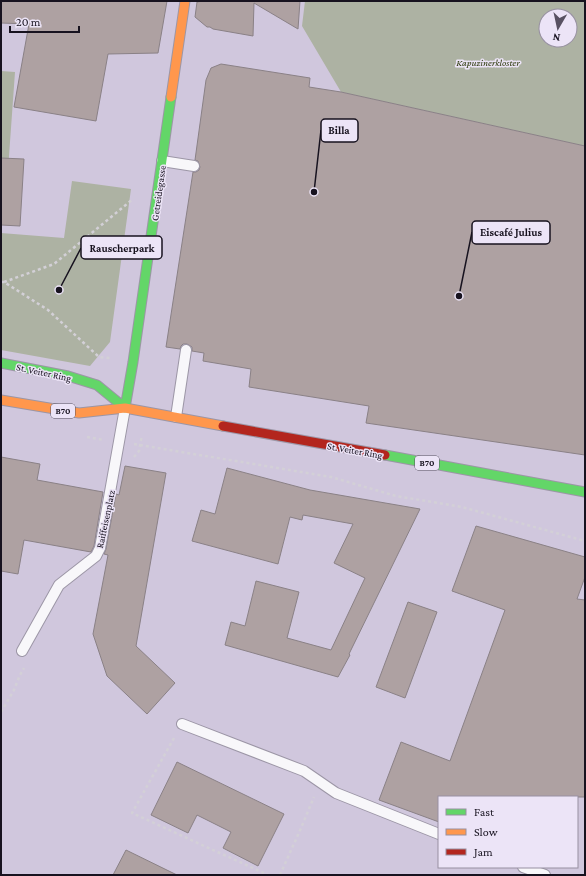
<svg xmlns="http://www.w3.org/2000/svg" width="586" height="876" font-family="'Crimson Pro',serif">
<rect width="100%" height="100%" fill="#d0c7dd"/>
<path fill="#adb2a3" fill-rule="evenodd" d="M305 1H585V146L341 92 302 26ZM546 16H570V40H546Z
M1 71 15 72 8 170H1Z
M72 181 131 189 110 342 90 366 1 350V233L64 238Z"/>
<path fill="#aea1a2" stroke="#8a8186" d="M1 1H167L158 53 108 54 96 121 14 107 29 24 1 23Z
M203 1H300L298 29 254 3 253 36 213 29 210 27H207L195 17 197 2Z
M221 64 310 78 309 87 341 92 585 146V455L366 423 369 406 249 387 251 369 203 361 204 353 192 351V347L187 344H183L181 346 180 349 166 347 193 172H196L199 170 200 167 198 161 195 160 206 80 211 68Z
M1 158 24 159 20 226 1 225Z
M1 457 40 464 37 480 103 492 94 546 91 552 24 540 18 574 1 571Z
M125 466 166 473 136 646 175 683 147 714 107 676 93 634 108 555 104 554 106 549 116 494 119 495Z
M227 468 310 490 420 509 349 654 350 655 338 677 225 645 231 622 245 626 256 581 299 592 287 638 331 650 365 578 334 563 353 524 303 515 302 520 290 517 278 564 192 541 201 510 215 514Z
M476 526 585 557V577L577 599 585 600V797H439V822L379 800 401 742 450 761 505 610 452 591Z
M408 602 437 612 405 698 376 687Z
M177 762 284 814 258 866 223 848 231 832 197 815 188 833 151 815Z
M126 850 177 875H113Z"/>
<g fill="none" stroke-linecap="round" stroke-linejoin="round">
<defs>
<path id="lane" d="M162 161 194 166
M176 417 186 350
M22 651 59 585 96 556 100 548 125 408
M182 724 304 771 336 793 439 834
M523 867 545 875"/>
<path id="fast" d="M1 363 68 376 97 385 125 408
M125 408 133 362 171 97
M385 455 585 492"/>
<path id="slow" d="M171 97 185 1
M1 400 79 413 125 408 223 426"/>
<path id="jam" d="M223 426 385 455"/>
</defs>
<use href="#lane" stroke="#9c96a6" stroke-width="12"/>
<use href="#fast" stroke="#9c96a6" stroke-width="11"/>
<use href="#slow" stroke="#9c96a6" stroke-width="11"/>
<use href="#jam" stroke="#9c96a6" stroke-width="11"/>
<path stroke="#d3d0d7" stroke-width="2.5" stroke-dasharray="3 3" stroke-linecap="butt" d="M1 282H4L48 310 99 357 110 358
M4 282 54 264 133 199
M87 437 104 440
M134 444 331 477 396 496 462 507 585 541
M134 457 139 451 142 435
M1 712 14 690 20 675 24 668
M174 738 132 813 268 875
M280 875 301 828 314 797"/>
<use href="#lane" stroke="#f8f7fa" stroke-width="10"/>
<use href="#fast" stroke="#63d668" stroke-width="9"/>
<use href="#slow" stroke="#ff974d" stroke-width="9"/>
<use href="#jam" stroke="#b3261e" stroke-width="9"/>
</g>
<g text-anchor="middle" stroke-width="3" stroke-linejoin="round" paint-order="stroke">
<g fill="#ece4f7" stroke="#575160" stroke-width="1">
<rect x="51" y="404" width="24" height="14" rx="3"/>
<rect x="415" y="456" width="24" height="14" rx="3"/>
</g>
<g font-size="9" font-weight="bold" fill="#17121f">
<text x="63" y="414">B70</text>
<text x="427" y="466">B70</text>
</g>
<g font-size="10" font-style="italic" fill="#2a3707" stroke="#ece4f7">
<text x="488" y="66">Kapuzinerkloster</text>
</g>
<g font-size="10" fill="#17121f" stroke="#ece4f7">
<text transform="translate(158 193) rotate(-82)" y="4">Getreidegasse</text>
<text transform="translate(44 372) rotate(12)" y="4">St. Veiter Ring</text>
<text transform="translate(355 450) rotate(10)" y="4">St. Veiter Ring</text>
<text transform="translate(105 519) rotate(-78)" y="4">Raiffeisenplatz</text>
</g>
</g>
<path fill="none" stroke="#17121f" stroke-width="1.5" d="M314 192L321 130M459 296L472 232M59 290L81 248"/>
<g fill="#17121f" stroke="#ece4f7" stroke-width="1.5">
<circle cx="314" cy="192" r="4"/>
<circle cx="459" cy="296" r="4"/>
<circle cx="59" cy="290" r="4"/>
</g>
<g fill="#ece4f7" stroke="#17121f" stroke-width="1.5">
<rect x="321" y="119" width="37" height="23" rx="4"/>
<rect x="472" y="221" width="78" height="23" rx="4"/>
<rect x="81" y="236" width="81" height="23" rx="4"/>
</g>
<g font-size="11" text-anchor="middle" font-weight="bold" fill="#17121f">
<text x="339" y="134">Billa</text>
<text x="511" y="236">Eiscafé Julius</text>
<text x="122" y="252">Rauscherpark</text>
</g>
<rect width="586" height="876" fill="none" stroke="#17121f" stroke-width="4"/>
<rect x="438" y="796" width="140" height="72" fill="#ece4f7" stroke="#9790a1"/>
<rect x="446" y="809" width="20" height="6" fill="#63d668" stroke="#9790a1"/>
<text x="474" y="816" font-size="12" fill="#17121f">Fast</text>
<rect x="446" y="829" width="20" height="6" fill="#ff974d" stroke="#9790a1"/>
<text x="474" y="836" font-size="12" fill="#17121f">Slow</text>
<rect x="446" y="849" width="20" height="6" fill="#b3261e" stroke="#9790a1"/>
<text x="474" y="856" font-size="12" fill="#17121f">Jam</text>
<g transform="translate(558 28) rotate(189)"><circle r="19" fill="#ece4f7" stroke="#9790a1"/>
<path d="M0-3L7 15L0 10L-7 15Z" fill="#585162"/>
<text y="-6" font-size="11" font-weight="bold" text-anchor="middle" fill="#17121f">N</text>
</g>
<path d="M10 26v6h69v-6" fill="none" stroke="#17121f" stroke-width="2"/>
<text x="16" y="26" font-size="12" fill="#17121f" stroke="#ece4f7" stroke-width="3" paint-order="stroke">20 m</text>
</svg>
